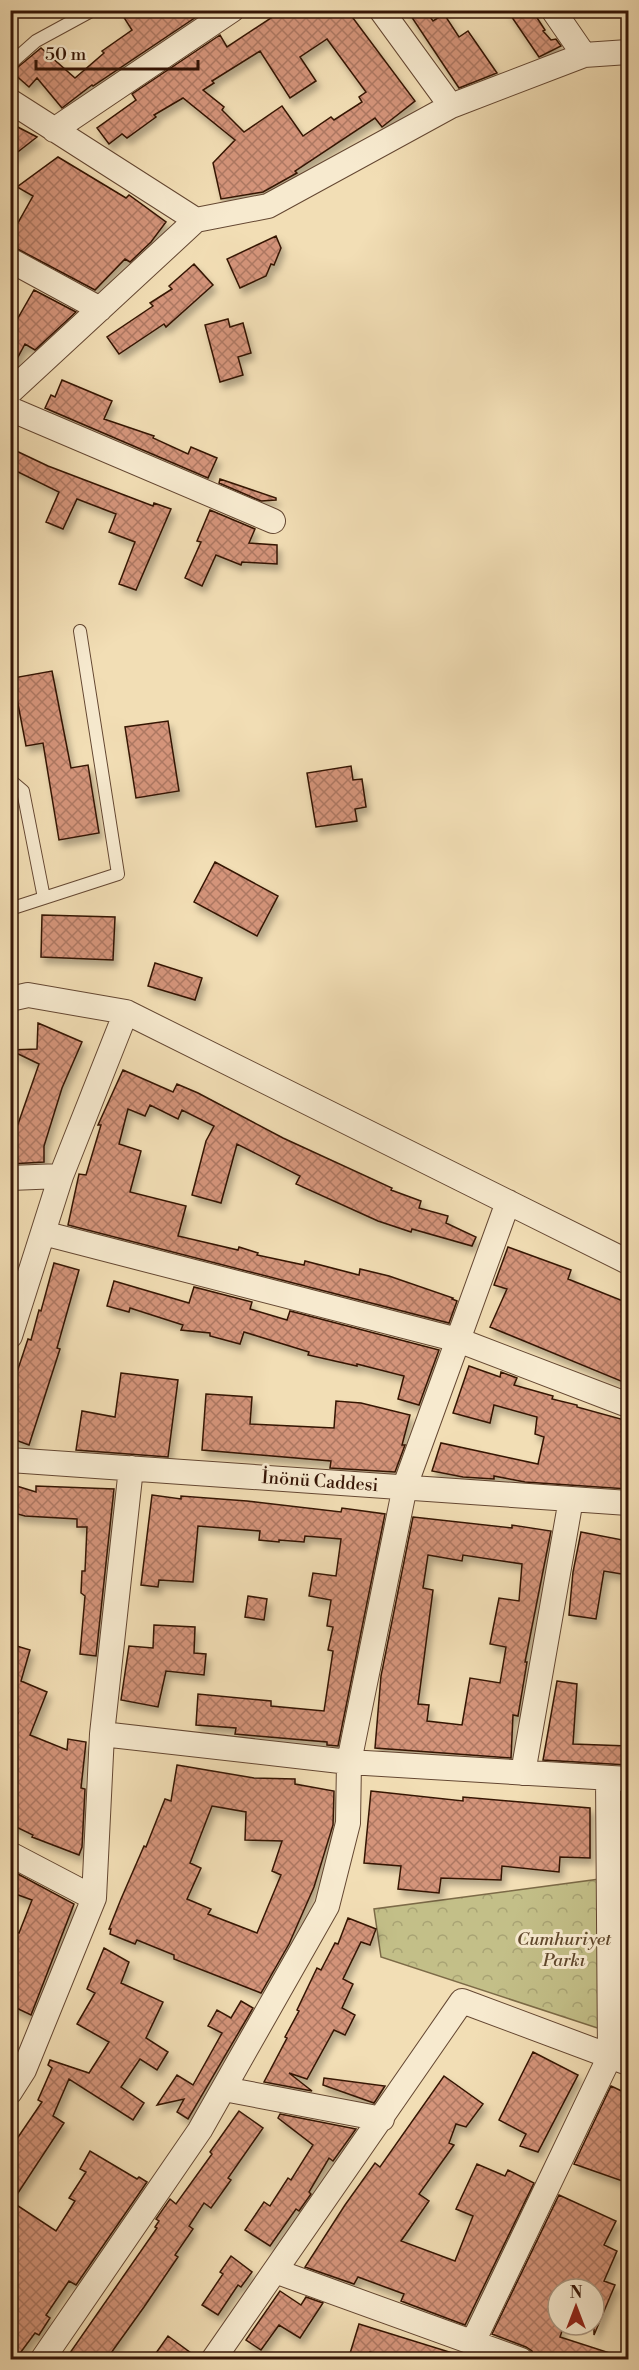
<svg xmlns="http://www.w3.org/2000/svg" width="639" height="2370" font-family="'Libre Bodoni',serif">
<defs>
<pattern id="park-crowns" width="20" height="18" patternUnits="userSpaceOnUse" patternTransform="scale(1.5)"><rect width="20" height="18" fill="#c3bf88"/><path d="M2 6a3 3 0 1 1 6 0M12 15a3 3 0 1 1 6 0" fill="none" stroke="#a8a374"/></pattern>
<pattern id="building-cross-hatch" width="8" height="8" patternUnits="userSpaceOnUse" patternTransform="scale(1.5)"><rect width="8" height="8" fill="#d4947a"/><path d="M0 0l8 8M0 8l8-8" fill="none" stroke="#ad7862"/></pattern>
<filter id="shadow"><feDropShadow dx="3.5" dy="6" stdDeviation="3" flood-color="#0004"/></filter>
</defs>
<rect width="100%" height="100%" fill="#f2deb5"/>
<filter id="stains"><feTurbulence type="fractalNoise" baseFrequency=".00333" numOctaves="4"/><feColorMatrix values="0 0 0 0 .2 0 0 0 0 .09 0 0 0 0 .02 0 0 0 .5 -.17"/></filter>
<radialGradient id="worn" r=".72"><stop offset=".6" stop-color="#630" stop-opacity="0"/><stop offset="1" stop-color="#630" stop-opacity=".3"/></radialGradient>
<path fill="url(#park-crowns)" stroke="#7c6a47" stroke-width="1.5" d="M628 1827V2038L381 1957 374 1909 622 1876Z"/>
<path fill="url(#building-cross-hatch)" stroke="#351506" stroke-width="1.5" fill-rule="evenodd" filter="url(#shadow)" d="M132 10 205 11 93 86 92 85 62 108 37 78 29 87 12 72 41 48 75 78 104 53 102 51 132 30 123 16Z
M283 10H347L415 101 382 127 375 118 295 171 297 173 263 192 221 199 213 163 235 140 183 98 154 115 156 117 127 138 122 134 109 144 97 128 136 100 132 94 220 35 227 47ZM327 39 366 92 359 97 362 102 334 120 331 117 303 136 282 106 244 132 222 110 224 107 203 90 214 83 212 81 260 51 290 98 316 81 300 57Z
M407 10H425L433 21 444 14 459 37 468 31 497 73 459 88Z
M507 10H532L545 30 543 31 551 40 556 39 561 46 539 57Z
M10 123 37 137 10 158Z
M58 157 126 198 129 195 166 222 151 242 130 262 125 259 95 290 10 245V237L33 196 17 187Z
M276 236 281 248 274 265 271 264 266 276 240 288 227 259Z
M194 264 213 285 166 327 164 324 119 354 107 337 153 306 150 303 172 289 169 286Z
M34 290 76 312 35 350 25 344 10 372V332Z
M228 319 230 327 243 323 251 353 238 357 243 375 220 382 205 325Z
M62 380 112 401 104 419 154 436 153 438 188 454 191 447 217 458 208 478 45 408 51 395 55 397Z
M10 448 48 466 153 506 154 503 171 509 136 590 119 584 135 542 109 532 116 514 77 499 63 529 46 522 59 492 10 468Z
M220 479 276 498V500L261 501 219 483Z
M210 510 255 529 249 543 277 545V564L242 562 241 565 216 555 202 586 185 578 201 542 197 541Z
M52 671 71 768 88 765 99 833 59 840 43 743 26 746 13 678Z
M168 721 179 791 136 798 125 727Z
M351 766 353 780 362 779 366 807 355 809 357 821 316 827 307 773Z
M215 862 278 896 257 936 194 902Z
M42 915 115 917 113 960 41 957Z
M155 963 202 978 195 1000 148 986Z
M38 1023 82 1042 62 1088 44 1146V1162L10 1164V1147L39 1064 10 1050 37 1049Z
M123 1070 173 1092 177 1084 198 1093 283 1138 392 1188 391 1190 421 1201 419 1208 448 1216 446 1223 476 1237 472 1246 412 1229 411 1232 378 1221 296 1184 300 1176 237 1144 221 1203 192 1195 206 1141 214 1126 182 1110 178 1119 150 1105 145 1116 128 1109 119 1144 141 1151 130 1192 186 1206 178 1236 238 1250 239 1247 258 1253 257 1255 304 1265 305 1261 359 1275 360 1269 389 1276 453 1298 452 1299 457 1301 449 1323 68 1225 79 1174 86 1175 101 1125H98Z
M508 1247 571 1270 568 1279 628 1303V1384L490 1327 507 1289 494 1285Z
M54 1263 79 1270 57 1348 60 1349 29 1445 10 1438V1393L28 1339 31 1340 39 1310 41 1311Z
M114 1281 189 1303 194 1287 252 1302 250 1309 287 1320 290 1311 439 1350 419 1405 398 1399 404 1376 357 1364V1366L308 1355 309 1352 244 1332 240 1344 210 1336V1333L181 1330 183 1325 130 1308 129 1312 107 1306Z
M469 1366 500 1377 501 1372 517 1378 514 1385 553 1396 552 1399 577 1405V1407L628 1421V1489L525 1482 494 1476V1479L463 1477 432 1471 441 1443 538 1464 544 1437 535 1434 537 1417 494 1405 490 1423 453 1413Z
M121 1373 178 1380 168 1457 76 1450 82 1411 115 1417Z
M206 1394 252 1397 250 1424 334 1428 336 1401 361 1403 410 1415 402 1445H405L395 1472 330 1468 331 1461 202 1450Z
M10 1484 36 1492V1486L114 1489 96 1656 80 1654 85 1596 81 1593 82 1571H85L87 1527H77V1519L25 1516 10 1512Z
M152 1495 181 1499V1496L247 1501 341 1512 342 1508 385 1514 338 1746 327 1745V1742L235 1734 236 1728 196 1725 198 1694 271 1701V1706L324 1711 333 1651 328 1650 333 1627 327 1626 331 1600 309 1596 313 1573 336 1576 341 1539 305 1536 304 1542 279 1540V1542L259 1540 260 1531 198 1526 193 1582 159 1580 158 1587 141 1585Z
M413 1517 512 1528V1525L551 1531 525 1662H527L518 1716 513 1715 511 1758 375 1748 381 1676ZM428 1555 462 1561 463 1555 522 1564 519 1601 499 1598 490 1644 506 1647 500 1683 470 1678 462 1725 427 1721 429 1705 418 1704 433 1590 423 1588Z
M581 1532 628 1541V1575L604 1571 596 1619 569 1615 573 1572Z
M248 1596 267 1599 264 1620 245 1617Z
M154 1625 195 1627 194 1653 206 1654 204 1675 166 1671 158 1707 121 1700 129 1646 153 1648Z
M10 1644 30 1650 21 1681 47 1692 30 1735 67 1750 68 1739 86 1742 81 1788 85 1789 82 1847 79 1855 32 1837 33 1835 10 1824V1732L18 1713 10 1710Z
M557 1681 577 1684 573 1744 628 1746V1765L543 1760Z
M177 1765 254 1778 295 1779V1784L334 1791 333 1825 314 1887 289 1944 261 1993 174 1959V1955L137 1940 135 1944 110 1934 111 1929H109L121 1899 144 1846 146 1847 165 1799 171 1801ZM212 1806 246 1812 245 1840 282 1841 272 1871 281 1875 257 1933 208 1914 211 1909 187 1899 201 1868 190 1863Z
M371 1791 463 1801V1797L590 1808V1858L560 1857 559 1872 502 1866 501 1880 441 1878 439 1893 398 1889 401 1866 364 1863Z
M16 1873 74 1904 31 2015 10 2005V1929L19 1933 32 1900 10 1892Z
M348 1918 376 1929 370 1945 361 1942 343 1979 353 1984 342 2008 355 2015 345 2035 334 2030 307 2079 289 2073 312 2091 264 2082 287 2038 285 2037 299 2011 297 2010 317 1968 321 1970 335 1943 338 1944Z
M104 1948 129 1962 121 1983 163 2002 146 2038 168 2052 157 2070 140 2059 121 2087 144 2103 133 2120 69 2079 53 2116 64 2123 12 2202 56 2231 75 2201 69 2198 86 2172 80 2169 90 2151 137 2179 139 2177 147 2182 76 2285 69 2281 46 2315 50 2318 39 2335 35 2333 15 2360H10V2149L42 2102 38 2100 52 2068 48 2065 50 2060 89 2073 109 2042 77 2024 95 1993 87 1989Z
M241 2001 253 2008 188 2119 177 2112 184 2099 157 2105 177 2075 193 2085 222 2033 208 2026 217 2010 231 2018Z
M533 2052 578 2075 538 2152 520 2146 526 2134 499 2120Z
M444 2076 483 2104 466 2127 456 2124 449 2143 454 2145 419 2194 429 2201 401 2241 455 2261 473 2216 456 2209 477 2164 505 2176 508 2170 534 2183 465 2325 401 2301 404 2294 358 2277 354 2284 305 2267 345 2205 375 2163 380 2167Z
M324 2078 385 2086 374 2103 323 2085Z
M611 2086 628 2094V2116L621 2132 628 2135V2183L574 2164Z
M239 2111 263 2128 228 2178 231 2180 211 2208 204 2203 189 2226 193 2229 175 2255 178 2257 144 2307 106 2360H65L157 2228 155 2227 159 2221 156 2219 170 2199 176 2204 212 2154 210 2152Z
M280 2114 356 2129 333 2161 329 2158 309 2192 311 2194 299 2211 296 2209 270 2246 245 2230 264 2202 270 2206 288 2178 291 2180 313 2145 278 2118Z
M559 2195 616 2221 604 2245 617 2251 604 2281 615 2285 594 2335V2289H558V2327L563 2328 560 2337 619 2356V2360H535L532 2351 526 2347 492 2334Z
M231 2256 252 2272 241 2287 238 2285 218 2315 202 2305 223 2274 220 2272Z
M280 2291 301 2305 306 2297 323 2303 300 2338 279 2325 261 2350 246 2340Z
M359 2324 459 2355V2360H396L370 2352 368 2360H348Z
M168 2336 199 2359V2360H151Z"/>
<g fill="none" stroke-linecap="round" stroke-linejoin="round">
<defs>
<path id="lane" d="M10 64 36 41 93 10
M10 780 23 791 44 898
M10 909 118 874 80 631"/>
<path id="street" d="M381 10 451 106
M553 10 584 55
M10 101 196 220 10 392
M54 130 232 10
M196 220 268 206 451 106 584 55 628 52
M10 260 100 309
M10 409 273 521
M10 999 28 995 126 1012 628 1262
M10 1178 61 1176
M43 1233 458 1340 628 1405
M10 1336 61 1176 126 1012
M10 1460 628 1503
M102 1734 349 1762 628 1779
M523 1773 571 1499
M10 1854 94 1898
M224 2089 382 2119
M10 2092 24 2070 94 1898 102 1734 131 1468
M275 2271 521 2360
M473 2342 610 2056 608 1778
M42 2360 200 2130 327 1906 348 1823 349 1762 405 1486 508 1202
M213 2360 462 2001 628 2063"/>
</defs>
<use href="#lane" stroke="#644732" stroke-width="14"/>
<use href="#street" stroke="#644732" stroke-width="26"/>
<use href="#lane" stroke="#f7eacf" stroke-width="12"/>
<use href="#street" stroke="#f7eacf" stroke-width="24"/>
</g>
<g text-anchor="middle" stroke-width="6" stroke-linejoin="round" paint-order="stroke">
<g font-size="18" fill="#351506" stroke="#f7eacf">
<text transform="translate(320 1481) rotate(4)" y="6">İnönü Caddesi</text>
</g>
<g font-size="18" font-style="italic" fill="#60482d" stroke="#f7eacf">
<text x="564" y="1945">Cumhuriyet<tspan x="564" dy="21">Parkı</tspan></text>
</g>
</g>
<rect width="639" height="2370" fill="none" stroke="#f2deb5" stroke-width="36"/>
<rect x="12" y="12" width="615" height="2346" fill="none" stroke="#351506" stroke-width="3"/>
<rect x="18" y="18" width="603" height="2334" fill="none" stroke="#351506" stroke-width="1.5"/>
<g transform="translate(576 2307)"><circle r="28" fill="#f7eacf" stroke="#a9957f" stroke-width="1.5"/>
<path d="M0-4.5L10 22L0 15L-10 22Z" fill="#8f2418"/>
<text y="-9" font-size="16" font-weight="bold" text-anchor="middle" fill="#351506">N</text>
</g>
<path d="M36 60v9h162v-9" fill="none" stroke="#351506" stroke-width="3"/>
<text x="45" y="60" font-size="18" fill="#351506" stroke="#f7eacf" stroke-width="4.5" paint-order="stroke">50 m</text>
<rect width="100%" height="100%" filter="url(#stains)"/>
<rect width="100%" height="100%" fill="url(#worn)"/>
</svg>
